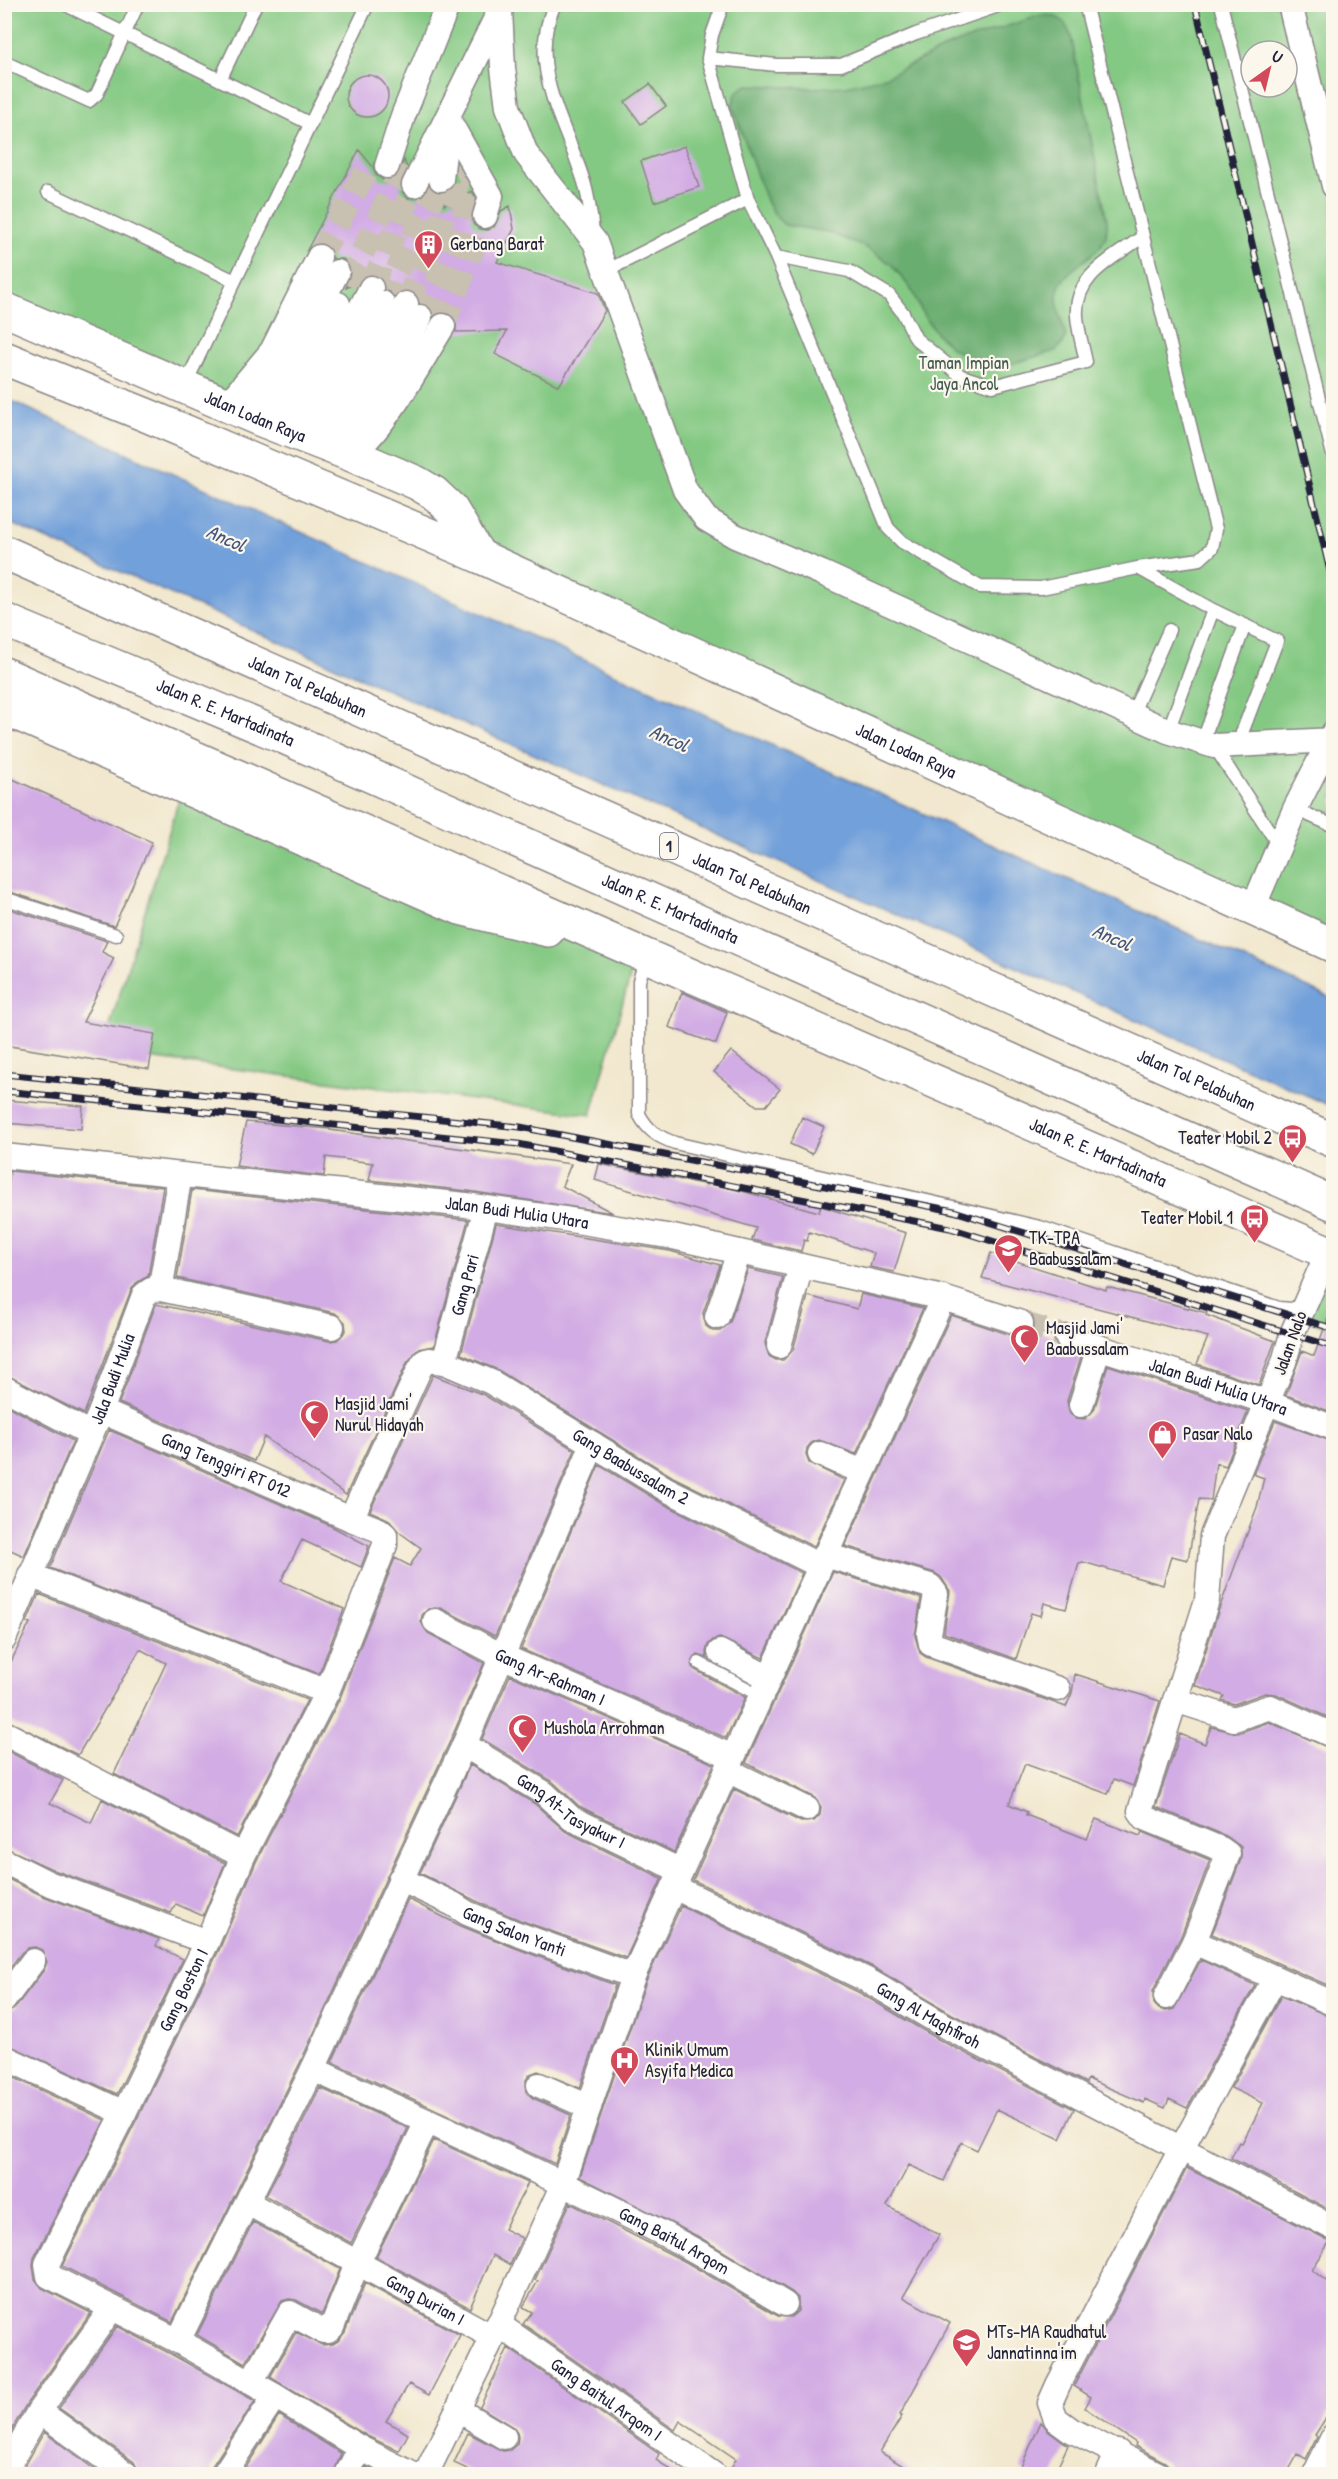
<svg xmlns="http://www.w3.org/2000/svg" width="1338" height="2479" font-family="'Patrick Hand',sans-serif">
<rect width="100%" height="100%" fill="#fbf7ec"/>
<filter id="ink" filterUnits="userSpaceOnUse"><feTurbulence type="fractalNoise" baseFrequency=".0167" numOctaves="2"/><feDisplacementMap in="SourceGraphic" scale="12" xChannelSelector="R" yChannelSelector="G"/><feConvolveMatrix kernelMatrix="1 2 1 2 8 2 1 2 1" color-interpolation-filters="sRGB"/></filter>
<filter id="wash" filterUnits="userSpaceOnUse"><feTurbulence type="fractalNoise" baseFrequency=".008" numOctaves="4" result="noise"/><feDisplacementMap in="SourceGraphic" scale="24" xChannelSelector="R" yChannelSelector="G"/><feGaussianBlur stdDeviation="1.35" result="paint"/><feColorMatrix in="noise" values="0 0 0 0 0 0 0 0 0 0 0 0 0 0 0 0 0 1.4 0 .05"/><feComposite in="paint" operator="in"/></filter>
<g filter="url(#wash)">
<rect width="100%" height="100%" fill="#f2e8cf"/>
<path fill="#84c983" stroke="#53765f" stroke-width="1.5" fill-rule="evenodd" d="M5 5H1333V946L479 556 451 509 5 309ZM1251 51H1287V87H1251Z
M183 786 637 952 591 1115 102 1052Z
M1319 1272 1333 1276V1329L1299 1318Z"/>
<path fill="#6bad71" stroke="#466856" stroke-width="1.5" d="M1041 15C1061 16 1064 19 1071 36L1107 221C1107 225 1107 231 1106 235 1101 258 1060 267 1057 295 1056 308 1063 323 1066 336L1063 343 1055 351 996 368 972 360 953 349 938 335 924 316 911 289 891 264 867 248 828 232 785 225 777 218 767 203 732 105 737 92 747 85 812 88 846 86 885 77 951 45Z"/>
<path fill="#72a0da" stroke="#4a618a" stroke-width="1.5" d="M5 398 1333 999V1107L5 521Z"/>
<g id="blocks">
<path fill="#d2ace4" d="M346 96a21 21 0 1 1 42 0a21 21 0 1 1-42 0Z
M650 84 666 106 641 124 625 102Z
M685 146 699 187 654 202 641 161Z
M359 150 373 167 376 175 383 180H391L397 176 404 160 407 168 400 187 403 193 408 198 421 197 429 186 433 191 443 193 444 205 472 191 476 198 471 219 474 225 480 229 488 230 494 227 501 211 510 206 514 229 497 262 598 293 605 311 559 386 495 354 507 331 456 332V320L451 314 443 312 435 315 427 305 420 303 418 296 412 291 405 290 394 296 385 289 383 281 377 275 364 276 357 283 346 288 351 272 349 264 343 259H333L331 250 325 244 318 243 307 250Z
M4 775 152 842 114 926 4 890Z
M4 907 107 941 102 952 114 958 83 1022 155 1034 149 1069 4 1045Z
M682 992 727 1012 716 1044 669 1027Z
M731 1051 780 1089 766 1106H757L714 1072Z
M4 1100 83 1106 81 1129 4 1123Z
M802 1117 824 1127 812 1154 790 1144Z
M246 1122 330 1129V1130L571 1164 562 1186 613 1213 468 1191 369 1180 373 1163 326 1157 324 1176 236 1166Z
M599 1164 707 1185 708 1182 819 1212 821 1206 906 1233 894 1272 870 1267 874 1253 809 1232 807 1241 804 1240 801 1251 752 1240 756 1228 595 1180Z
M10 1171 163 1187 148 1276 136 1283 131 1290 84 1414 4 1374V1217Z
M192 1190 468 1220 434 1346 418 1349 407 1363 346 1495 264 1437 254 1461 119 1403 156 1304 329 1341 337 1340 346 1331 345 1322 335 1313 177 1278Z
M496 1224 670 1251 720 1265 703 1313 706 1326 713 1331H720L730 1322 748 1269 783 1277 765 1343 769 1356 776 1360H783L793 1350 808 1296 857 1309 861 1294 923 1308 856 1454 819 1440 812 1442 807 1448 806 1455 809 1463 844 1480 814 1547 673 1477 498 1370 461 1354Z
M991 1253 1106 1290 1107 1287 1207 1313 1206 1315 1275 1341 1259 1385 1197 1364 1208 1337 982 1278Z
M1331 1310H1334V1413L1286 1395 1302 1351 1314 1356Z
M951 1315 1017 1337H1025L1033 1330 1053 1336 1057 1347 1081 1357 1067 1401 1070 1414 1076 1418 1085 1419 1094 1410 1108 1365 1248 1411 1226 1466 1216 1463 1211 1500 1199 1499 1188 1560 1171 1556 1163 1585 1083 1562 1079 1563 1066 1609 1044 1603 1041 1616 1031 1613 1016 1659 944 1633 950 1591 941 1577 935 1573 845 1546Z
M433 1375 484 1395 575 1450 495 1636 441 1608 428 1609 422 1615 421 1622 428 1633 484 1663 451 1739 300 2063 172 2322 62 2266 137 2119 220 1948 256 1862 340 1698 395 1558 410 1566 421 1548 399 1532 388 1519 370 1511Z
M4 1404 73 1441 24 1556 4 1547Z
M1275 1421 1334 1442V1720L1276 1694 1265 1693 1234 1704 1222 1700 1224 1696 1195 1685 1218 1612 1257 1507 1264 1478 1253 1474Z
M109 1430 329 1525 369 1546 361 1567 302 1540 281 1581 344 1609 319 1674 50 1568Z
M599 1465 660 1502 802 1573 763 1658 720 1638 713 1640 708 1645 706 1652 707 1658 698 1655 692 1660V1667L695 1670 745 1697 726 1738 521 1649Z
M833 1572 921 1598 915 1636 920 1653 926 1657 1066 1707 1072 1693 1075 1674 1160 1701 1133 1786 1114 1779 1108 1794 1025 1764 1009 1804 1027 1812 1026 1815 1087 1839 1096 1819 1140 1836 1142 1832 1210 1860 1181 1936 1153 1991 1154 2004 1159 2009 1166 2011 1174 2009 1201 1960 1255 1985 1187 2108 1169 2099 1165 2108 1145 2099 1144 2103 1088 2079 1086 2083 952 2014 873 1967 693 1880 734 1789 801 1822 814 1821 820 1815 821 1807 814 1797 746 1763Z
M39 1594 307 1700 237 1837 114 1774 166 1663 140 1649 78 1755 4 1719V1676L30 1623 27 1622Z
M510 1675 714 1764 674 1852 579 1806 552 1781 482 1739Z
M1269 1722 1334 1750V1988L1212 1934 1241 1859V1847L1226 1836 1156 1807 1180 1734 1205 1744 1211 1727 1238 1733Z
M4 1749 63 1780 50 1803 91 1823 102 1799 225 1863 203 1916 176 1904 171 1913 54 1870 4 1847Z
M470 1765 535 1804 565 1831 662 1878 626 1958 520 1920 474 1900 420 1873Z
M4 1877 43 1896 159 1939 156 1946 183 1959 117 2094 4 2043V2014L15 2008 44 1970 47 1962 42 1950 35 1947 28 1948 22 1952 4 1975Z
M408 1899 461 1926 510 1946 615 1985 580 2088 538 2071 530 2074 526 2080 527 2093 533 2098 571 2115 555 2164 332 2062Z
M681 1906 860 1993 938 2039 1074 2109 1060 2139 997 2109 977 2150 961 2142 944 2181 909 2165 887 2206 939 2235 903 2297 950 2323 900 2415 902 2416 880 2452 918 2475H727L736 2459 680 2421 675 2430 523 2324 532 2312 523 2307 538 2281 535 2280 570 2203 686 2262 778 2316 791 2317 798 2311V2298L792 2292 699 2237 580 2177 646 1981Z
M1281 1996 1334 2018V2212L1231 2158 1239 2142 1242 2143 1263 2103 1231 2088Z
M4 2073 105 2120 34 2258 33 2266 35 2279 42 2288 91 2313 27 2403 4 2443Z
M320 2088 408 2128 351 2243 266 2196Z
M434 2140 528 2183 504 2229 522 2238 510 2265 493 2255 470 2308 376 2257Z
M1187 2168 1330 2241 1312 2270 1334 2287V2405L1315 2435 1317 2437 1306 2459 1298 2454 1286 2475H1172L1170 2467 1165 2462 1135 2446 1136 2443 1085 2408 1091 2397 1074 2386Z
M253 2222 340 2269 322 2314 296 2300 289 2299 282 2301 245 2363 197 2335Z
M365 2283 460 2335 429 2395 409 2384 386 2421 408 2434 399 2451 367 2436 270 2377 296 2332 322 2345 333 2344 338 2341 345 2332Z
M117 2326 171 2354 255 2401 212 2466 210 2475H140L134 2462 59 2408Z
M508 2348 659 2454 656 2460 679 2475H480L454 2463 468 2433 503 2451 510 2450 517 2444 518 2437 516 2429 480 2407Z
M279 2415 341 2453 333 2475H241Z
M1041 2422 1048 2430 1068 2445 1054 2475H1033L1020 2469Z
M44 2432 102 2475H20Z
M366 2467 381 2475H363Z"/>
</g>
</g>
<g filter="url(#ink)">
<use href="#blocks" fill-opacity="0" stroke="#8a8585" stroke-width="1.5"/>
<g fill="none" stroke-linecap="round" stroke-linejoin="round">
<path stroke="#c8c0b1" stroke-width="24" stroke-dasharray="24 12" stroke-linecap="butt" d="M319 257 370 164
M347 285 405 163
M371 288 414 185
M382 303 441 179
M406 304 457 185 453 155
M420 317 444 266 473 192 474 187 464 161
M443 326 485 216
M1021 1323 1067 1337"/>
<defs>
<path id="lane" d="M64 4 311 124
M555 4C525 66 567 125 584 182 589 198 591 215 593 232
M723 4 712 35 708 58 748 199 776 257 888 528 902 542 980 587 1041 588 1138 568 1200 559 1212 548 1216 529 1085 4
M1221 4 1334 459
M708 58 776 65H841L916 34 1004 4
M4 62 89 101 97 94 138 4
M220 80 256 4
M48 192 235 281
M776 257 849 271 889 295 903 313 916 339 961 376 993 386 1086 362C1083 347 1078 331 1077 316 1074 275 1114 258 1142 237
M606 271 748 199
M185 385 368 4
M1138 568 1213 610 1277 641 1237 746
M1132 715 1169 630
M1168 731 1213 610
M1202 743 1245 625
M1214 746 1279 846
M1295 809 1334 826
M4 898 116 935
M646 957 639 981V1114C648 1131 658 1137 675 1143L1040 1227 1279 1308 1292 1309 1303 1304
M699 1663 761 1696"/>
<g id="street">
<path d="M1290 4 1334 186"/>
<path d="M500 10 503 68 508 107 526 154 595 242 685 490 706 519 735 536 822 573 1168 731 1214 746 1334 740"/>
<path d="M448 119 491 196 485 216"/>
<path d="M387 166 403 116 448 4"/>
<path d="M441 179 446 136"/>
<path d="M414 185 499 12"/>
<path d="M227 405 272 351 319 257"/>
<path d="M244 412C284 368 311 325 337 272"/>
<path d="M259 419 289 388 318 348 338 304"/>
<path d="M281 427C323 382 343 342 371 288"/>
<path d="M301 429 323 406 382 303"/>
<path d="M314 440C324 428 336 418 346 405 370 374 388 339 406 304"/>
<path d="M332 447 366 409 395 365 420 317"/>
<path d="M352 455C391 419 415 371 443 326"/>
<path d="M1252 910 1295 809 1334 732"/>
<path id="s1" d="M4 1156 466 1205 564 1219 673 1237 943 1298 1021 1323"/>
<path d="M1328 1252 1292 1334 1284 1362 1212 1536 1207 1600 1140 1811 1145 1818 1221 1849 1228 1854 1194 1942 1334 2004"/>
<path d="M162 1279 180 1175"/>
<path d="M717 1317 739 1252"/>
<path id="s2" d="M1067 1337 1252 1397 1334 1428"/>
<path d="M779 1346 801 1266"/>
<path id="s3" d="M444 1362 486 1208"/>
<path d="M4 1388 91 1434"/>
<path d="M1081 1405 1099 1347"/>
<path id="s4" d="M101 1411 351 1519"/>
<path d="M820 1454 863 1472"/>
<path d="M825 1555 930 1586 936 1594 929 1634 931 1644 1058 1689"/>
<path d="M30 1575 327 1692"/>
<path id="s5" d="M435 1621 502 1656 733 1757"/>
<path id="s6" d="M4 1639 101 1411 144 1295 151 1290 161 1289 332 1327"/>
<path d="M720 1652 769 1678"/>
<path d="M1175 1700 1234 1719 1270 1707 1334 1736"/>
<path d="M4 1733 243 1856"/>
<path id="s7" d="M464 1745 544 1793 571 1818 681 1871"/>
<path d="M727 1770 807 1809"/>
<path d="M4 1861 48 1883 207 1942"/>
<path id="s8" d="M400 1879 453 1904 467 1913 515 1933 633 1976"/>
<path id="s9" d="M674 1887 867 1980 945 2026 1334 2228"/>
<path d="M1166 1997 1194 1942"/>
<path d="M4 2000 33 1961"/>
<path d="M4 2057 124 2113"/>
<path id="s10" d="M313 2069C435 2126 560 2179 679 2242 715 2261 749 2283 785 2304"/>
<path d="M539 2085 589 2107"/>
<path id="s11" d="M248 2203 493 2337"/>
<path id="s12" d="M498 2324 713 2474"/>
<path d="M178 2341 313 2069 464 1745 593 1444"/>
<path d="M251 2382 290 2313 323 2331H328L332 2327 357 2264 427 2122"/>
<path d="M458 2410 504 2437"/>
<path d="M39 2411 126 2474"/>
<path d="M4 2473 39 2411 112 2308"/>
<path d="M224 2474 275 2396"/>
<path d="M347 2474 360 2448"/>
<path id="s13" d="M412 2474 360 2448 275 2396 178 2341 49 2276 47 2264 124 2113 207 1942 243 1856 327 1692 385 1545V1535L379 1530 351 1519 419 1370 424 1362 429 1360 444 1362 491 1382 666 1489 820 1566"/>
<path d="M426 2474 493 2337 563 2184 633 1976 943 1298"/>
<path d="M1108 2474 1118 2452"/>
<path d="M1158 2474 1071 2430 1056 2419 1050 2403 1058 2385 1181 2149 1275 1978"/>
<path d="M1315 2474 1334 2435"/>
</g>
<g id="secondary">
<path id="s14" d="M4 309 259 419 352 455 417 483 434 493 451 509 479 556"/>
<path id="s15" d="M4 358 146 415 479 556 1334 946"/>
</g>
<g id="highway">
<path id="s16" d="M4 552 1334 1141"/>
<path id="s17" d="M4 620 284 737 1334 1204"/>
<path id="s18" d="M4 674 637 952 1334 1255"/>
<path d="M4 708 460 908 548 930"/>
</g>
</defs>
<use href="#lane" stroke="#8a8585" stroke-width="15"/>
<use href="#street" stroke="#8a8585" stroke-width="27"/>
<use href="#secondary" stroke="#8a8585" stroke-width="36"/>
<use href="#highway" stroke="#8a8585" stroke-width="36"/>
<use href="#lane" stroke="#fff" stroke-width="12"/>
<use href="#street" stroke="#fff" stroke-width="24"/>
<use href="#secondary" stroke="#fff" stroke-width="33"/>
<use href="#highway" stroke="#fff" stroke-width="33"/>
<defs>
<path id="rail" d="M1195 4 1334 588
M4 1074 520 1127 954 1211 1334 1329
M4 1091 518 1144 950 1228 1334 1347"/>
</defs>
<use href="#rail" stroke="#22223b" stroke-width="7"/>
<use href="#rail" stroke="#fbf7ec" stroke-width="4.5" stroke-dasharray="14" stroke-linecap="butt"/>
</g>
</g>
<defs>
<symbol id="building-pin" viewBox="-11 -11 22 30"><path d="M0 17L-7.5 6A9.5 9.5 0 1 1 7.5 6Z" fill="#d1495b" stroke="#fbf7ec"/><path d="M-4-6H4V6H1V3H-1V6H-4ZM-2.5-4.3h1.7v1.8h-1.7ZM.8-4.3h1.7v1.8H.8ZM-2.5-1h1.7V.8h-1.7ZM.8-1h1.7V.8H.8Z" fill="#fff"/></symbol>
<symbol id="bus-pin" viewBox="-11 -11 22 30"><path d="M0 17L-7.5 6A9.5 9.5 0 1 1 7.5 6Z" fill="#d1495b" stroke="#fbf7ec"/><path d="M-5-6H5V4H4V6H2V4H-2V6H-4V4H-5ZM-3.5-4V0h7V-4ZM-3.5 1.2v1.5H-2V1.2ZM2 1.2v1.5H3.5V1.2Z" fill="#fff"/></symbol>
<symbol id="school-pin" viewBox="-11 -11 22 30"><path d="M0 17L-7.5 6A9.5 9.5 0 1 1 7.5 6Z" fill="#d1495b" stroke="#fbf7ec"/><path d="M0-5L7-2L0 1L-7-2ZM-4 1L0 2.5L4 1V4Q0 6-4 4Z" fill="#fff"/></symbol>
<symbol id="mosque-pin" viewBox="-11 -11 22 30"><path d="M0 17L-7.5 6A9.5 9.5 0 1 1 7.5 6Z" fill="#d1495b" stroke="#fbf7ec"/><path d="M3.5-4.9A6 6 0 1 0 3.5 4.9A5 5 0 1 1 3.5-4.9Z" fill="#fff"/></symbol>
<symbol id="shop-pin" viewBox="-11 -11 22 30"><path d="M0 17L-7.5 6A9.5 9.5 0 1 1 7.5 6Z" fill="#d1495b" stroke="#fbf7ec"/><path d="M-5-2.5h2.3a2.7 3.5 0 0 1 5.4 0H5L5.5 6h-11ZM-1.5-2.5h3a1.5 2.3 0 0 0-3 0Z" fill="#fff"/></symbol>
<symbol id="hospital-pin" viewBox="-11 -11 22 30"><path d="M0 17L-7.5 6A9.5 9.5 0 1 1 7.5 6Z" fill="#d1495b" stroke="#fbf7ec"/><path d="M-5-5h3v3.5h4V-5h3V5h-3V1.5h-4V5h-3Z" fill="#fff"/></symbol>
</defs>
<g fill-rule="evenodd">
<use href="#building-pin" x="412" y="228" width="33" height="45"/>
<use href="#bus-pin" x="1276" y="1122" width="33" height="45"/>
<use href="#bus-pin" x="1238" y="1202" width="33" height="45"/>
<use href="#school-pin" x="992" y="1232" width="33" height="45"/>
<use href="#mosque-pin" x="1008" y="1322" width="33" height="45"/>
<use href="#mosque-pin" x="298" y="1398" width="33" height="45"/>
<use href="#shop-pin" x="1146" y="1418" width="33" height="45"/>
<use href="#mosque-pin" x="506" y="1712" width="33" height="45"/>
<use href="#hospital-pin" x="608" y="2044" width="33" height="45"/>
<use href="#school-pin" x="950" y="2326" width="33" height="45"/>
</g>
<g text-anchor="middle" stroke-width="4.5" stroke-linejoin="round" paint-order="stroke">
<rect fill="#fbf7ec" stroke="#636270" stroke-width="1.5" x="660" y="833" width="18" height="26" rx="4.5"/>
<g font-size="16" font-weight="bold" fill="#22223b">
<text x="669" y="852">1</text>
</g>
<g font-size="18" fill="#22223b" stroke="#fbf7ec" text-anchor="start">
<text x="450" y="250">Gerbang Barat</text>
<text x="1272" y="1144" text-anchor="end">Teater Mobil 2</text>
<text x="1233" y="1224" text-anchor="end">Teater Mobil 1</text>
<text x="1029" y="1244">TK-TPA<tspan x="1029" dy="21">Baabussalam</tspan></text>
<text x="1046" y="1334">Masjid Jami'<tspan x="1046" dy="21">Baabussalam</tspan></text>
<text x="335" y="1410">Masjid Jami'<tspan x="335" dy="21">Nurul Hidayah</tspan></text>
<text x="1183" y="1440">Pasar Nalo</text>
<text x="544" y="1734">Mushola Arrohman</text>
<text x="645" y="2056">Klinik Umum<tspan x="645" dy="21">Asyifa Medica</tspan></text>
<text x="987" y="2338">MTs-MA Raudhatul<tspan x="987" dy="21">Jannatinna'im</tspan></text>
</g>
<g font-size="18" fill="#445c54" stroke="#fbf7ec">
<text x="964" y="369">Taman Impian<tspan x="964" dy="21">Jaya Ancol</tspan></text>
</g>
<g font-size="18" fill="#22223b" stroke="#fbf7ec">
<text dy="6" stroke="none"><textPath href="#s14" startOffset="273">Jalan Lodan Raya</textPath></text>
<text dy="6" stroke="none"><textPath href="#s16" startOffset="332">Jalan Tol Pelabuhan</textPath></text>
<text dy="6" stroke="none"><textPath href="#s17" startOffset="240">Jalan R. E. Martadinata</textPath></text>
<text dy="6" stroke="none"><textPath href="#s15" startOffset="984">Jalan Lodan Raya</textPath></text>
<text dy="6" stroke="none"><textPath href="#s16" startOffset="818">Jalan Tol Pelabuhan</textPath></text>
<text dy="6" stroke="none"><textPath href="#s17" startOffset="726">Jalan R. E. Martadinata</textPath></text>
<text dy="6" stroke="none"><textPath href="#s16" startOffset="1304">Jalan Tol Pelabuhan</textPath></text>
<text dy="6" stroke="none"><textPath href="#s18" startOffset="1194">Jalan R. E. Martadinata</textPath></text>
<text dy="6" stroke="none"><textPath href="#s1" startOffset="516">Jalan Budi Mulia Utara</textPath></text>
<text dy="6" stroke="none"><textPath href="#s3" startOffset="80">Gang Pari</textPath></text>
<text transform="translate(1290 1343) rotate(-70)" y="6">Jalan Nalo</text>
<text dy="6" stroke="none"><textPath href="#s6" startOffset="282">Jala Budi Mulia</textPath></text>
<text dy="6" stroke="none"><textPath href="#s2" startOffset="159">Jalan Budi Mulia Utara</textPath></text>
<text dy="6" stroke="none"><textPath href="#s4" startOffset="136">Gang Tenggiri RT 012</textPath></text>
<text dy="6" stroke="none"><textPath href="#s13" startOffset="1677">Gang Baabussalam 2</textPath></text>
<text dy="6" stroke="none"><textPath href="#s5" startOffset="128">Gang Ar-Rahman I</textPath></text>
<text dy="6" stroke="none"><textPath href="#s7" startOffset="126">Gang At-Tasyakur I</textPath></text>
<text dy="6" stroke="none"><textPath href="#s8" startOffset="126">Gang Salon Yanti</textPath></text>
<text dy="6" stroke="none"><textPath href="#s13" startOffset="732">Gang Boston I</textPath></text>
<text dy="6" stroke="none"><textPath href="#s9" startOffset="285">Gang Al Maghfiroh</textPath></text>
<text dy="6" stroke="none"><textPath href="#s10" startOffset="400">Gang Baitul Arqom</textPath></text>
<text dy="6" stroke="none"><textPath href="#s11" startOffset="202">Gang Durian I</textPath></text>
<text dy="6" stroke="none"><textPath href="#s12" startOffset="132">Gang Baitul Arqom I</textPath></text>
</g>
<g font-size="20" font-style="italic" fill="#42547b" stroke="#fbf7ec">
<text transform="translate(226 538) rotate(24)" y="7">Ancol</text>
<text transform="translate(669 738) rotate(24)" y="7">Ancol</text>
<text transform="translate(1112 937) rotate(24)" y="7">Ancol</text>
</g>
</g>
<rect width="1338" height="2479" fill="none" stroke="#fbf7ec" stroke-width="24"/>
<g transform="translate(1269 69) rotate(34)"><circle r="28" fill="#fbf7ec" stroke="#a4a2a5" stroke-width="1.5"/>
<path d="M0-4.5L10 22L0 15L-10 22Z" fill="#d1495b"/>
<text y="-9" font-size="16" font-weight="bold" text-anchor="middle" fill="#22223b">U</text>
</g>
</svg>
